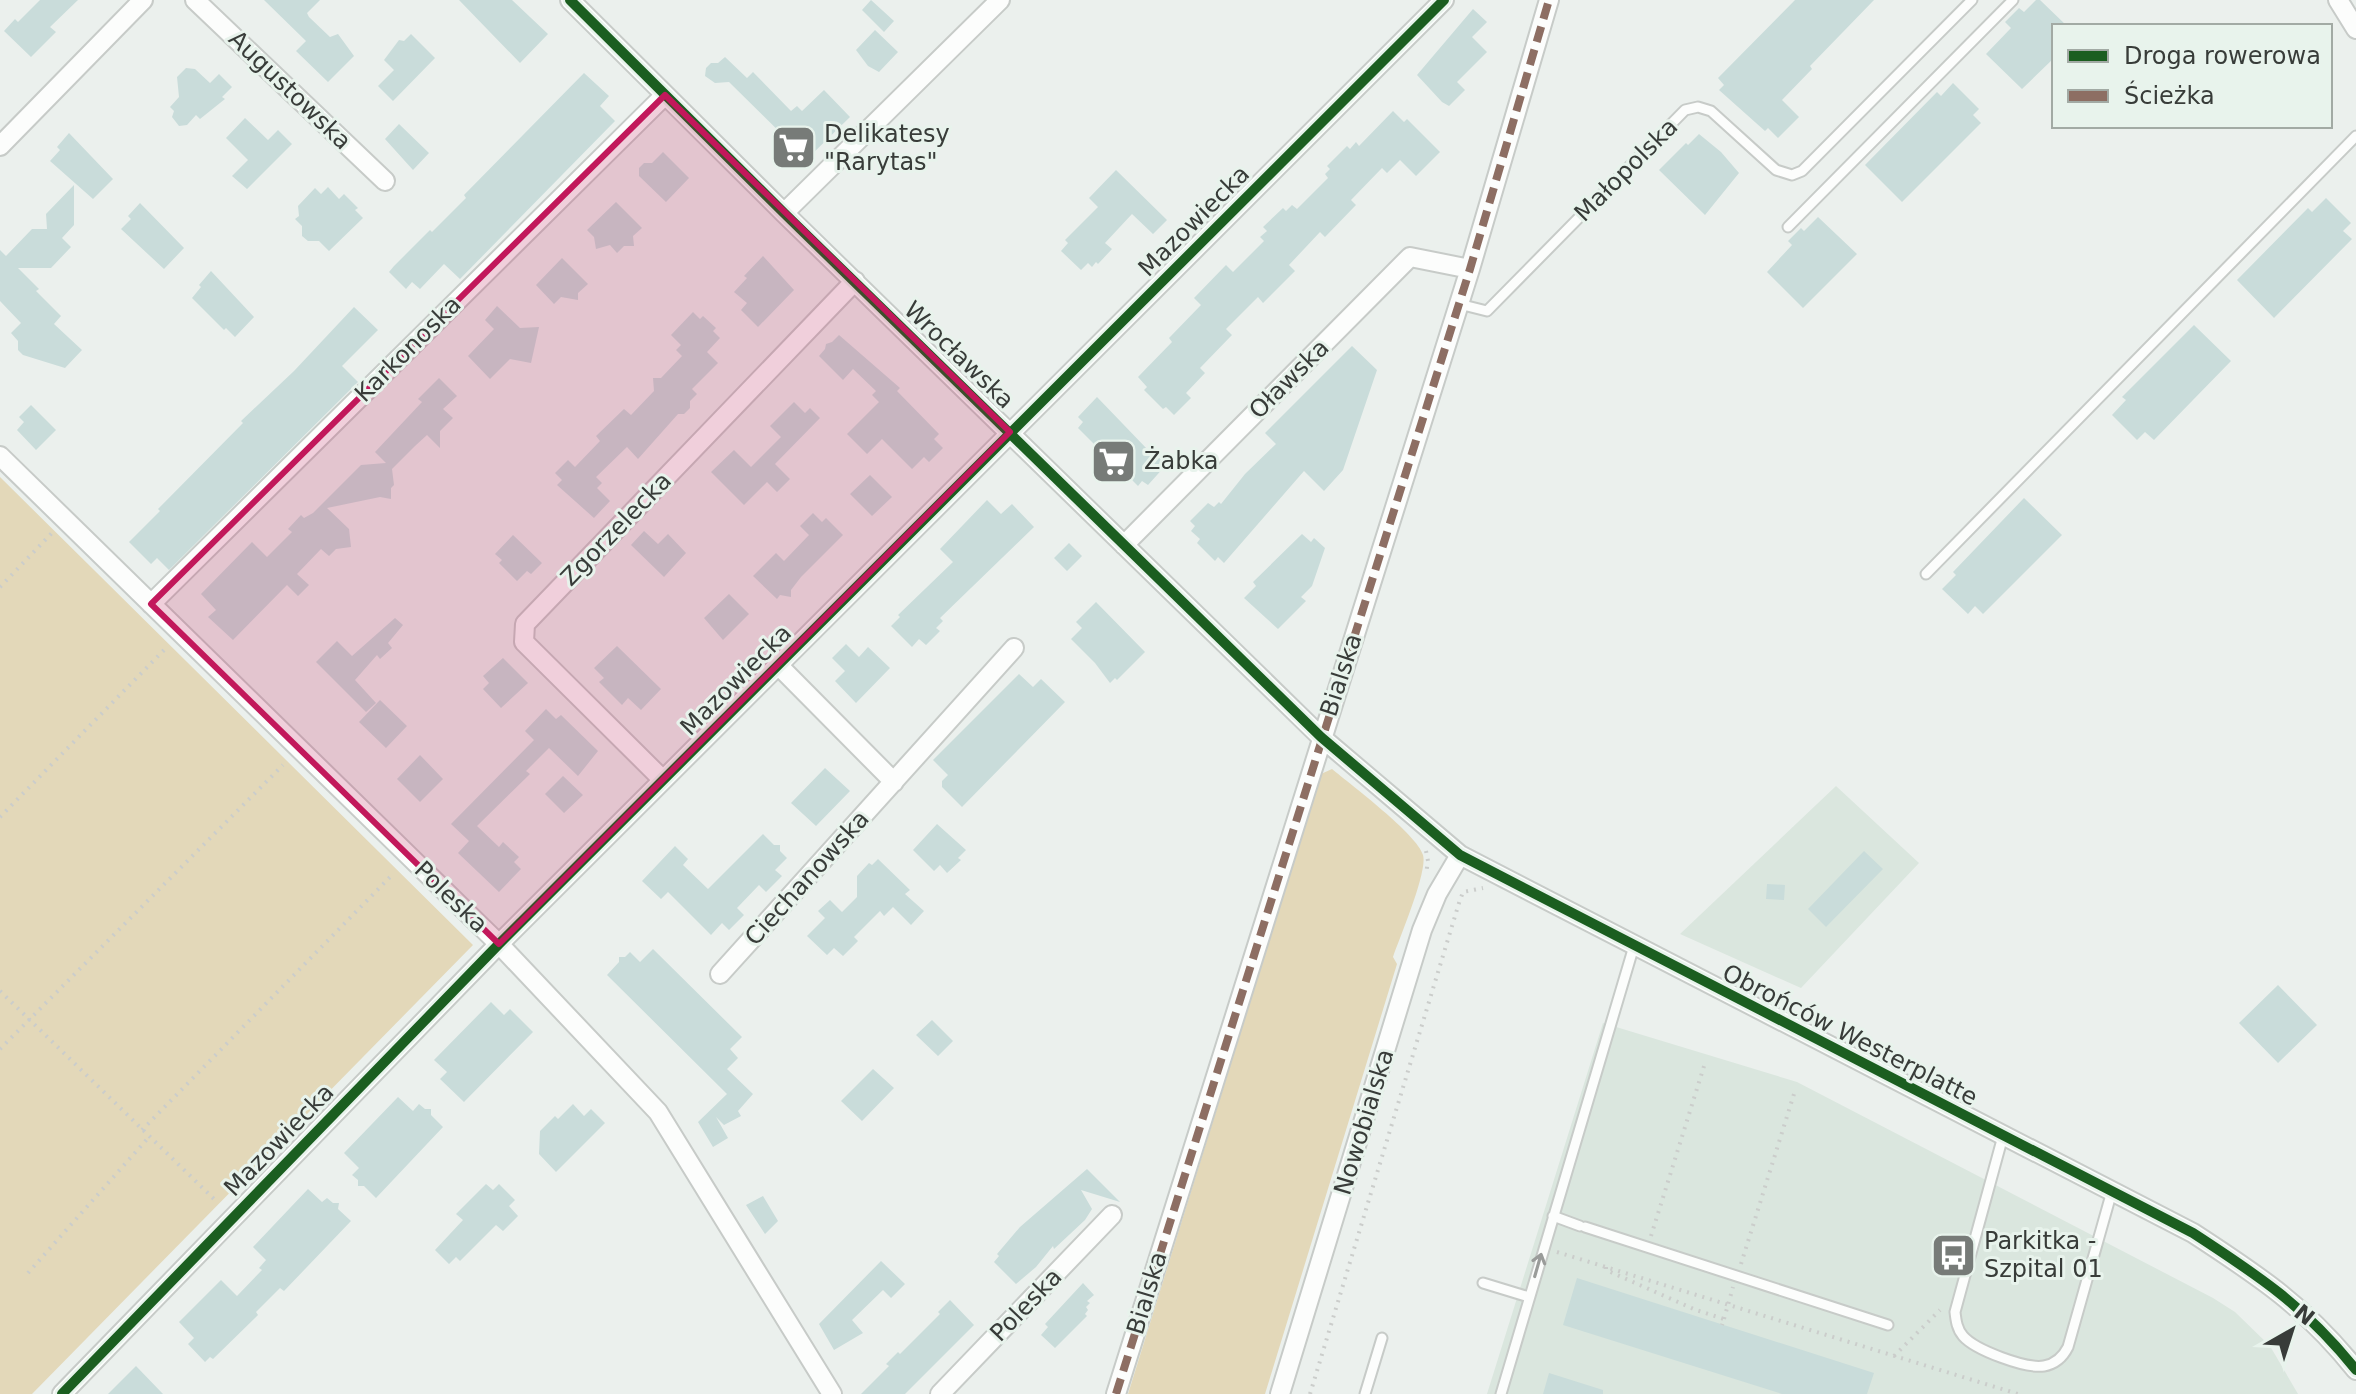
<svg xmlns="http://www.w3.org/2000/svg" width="2356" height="1394" font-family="'DejaVu Sans',sans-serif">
<rect width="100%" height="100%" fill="#ebf0ed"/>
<path fill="#dae6de" d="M1836 786 1919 863 1801 988 1680 934Z
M1603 1023 1797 1082 2213 1298 2235 1312 2270 1346 2298 1394H1487Z"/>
<path fill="#e3d8b9" d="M0 477 473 945 32 1394H0Z
M1332 769C1350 784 1418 835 1423 855 1428 871 1400 937 1393 957L1397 964 1265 1394H1128L1321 774Z"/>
<path fill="#c9dcda" d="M40 0H78L50 27 56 32 31 57 4 31 15 19 18 22Z
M264 0H320L307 13 309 17 330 37 338 34 354 56 328 82 296 51 306 41Z
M459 0H512L548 34 520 63Z
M871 0 894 21 884 32 862 10Z
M1795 0H1874L1810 66 1812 69 1782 100 1799 117 1778 138 1768 128 1765 131 1719 90 1724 85 1718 78Z
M2036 0H2040L2067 26H2054V58L2022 89 1986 54 2011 28 2005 22 2019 8 2024 12Z
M1473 9 1487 22 1472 37 1487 52 1457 82 1465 90 1449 106 1442 102 1417 75Z
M875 30 898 52 879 72 868 66 856 50Z
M411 34 435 58 393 101 378 86 394 70 384 60 399 40 404 41Z
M725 57 747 78 753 72 791 111 797 106 802 111 824 90 850 117 807 159 729 82 715 83 705 76 706 68 711 63H718Z
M186 68 195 69 210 83 219 74 232 87 222 97 225 99 200 119 196 115 187 125 179 126 172 117 174 111 170 107 179 97 177 77Z
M584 73 609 96 600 106 615 121 460 279 444 264 420 289 412 282 406 289 389 272 394 266 430 230 432 232 466 198 464 195Z
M1953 83 1979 109 1973 115 1981 123 1902 202 1865 165 1937 92 1941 96Z
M1393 111 1404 122 1407 119 1440 152 1416 176 1400 160 1387 173 1382 168 1351 200 1356 205 1325 237 1320 232 1289 265 1295 271 1263 303 1258 297 1226 329 1232 335 1200 368 1205 373 1186 393 1191 398 1174 415 1166 407 1163 409 1144 390 1147 387 1138 377 1172 342 1169 338 1201 305 1194 298 1226 265 1233 272 1264 241 1260 237 1267 231 1263 227 1283 208 1286 211 1292 205 1297 209 1328 178 1325 174 1330 169 1327 166 1347 146 1350 149 1356 142 1359 146Z
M245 118 268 140 278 130 292 144 247 189 232 176 248 160 226 138Z
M399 124 429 153 413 170 385 139Z
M69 133 113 179 93 199 50 161 60 150 57 147Z
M1699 134 1721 152 1739 173 1705 215 1659 170 1686 143 1688 145Z
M663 152 689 178 666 202 639 176V168L644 163H652Z
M1116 170 1167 220 1153 234 1132 214 1105 243 1112 249 1098 264 1096 262 1092 267 1088 263 1081 270 1061 251 1068 243 1065 240 1098 207 1089 198Z
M74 185V225L62 238 71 247 51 268H18L39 289 36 291 61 316 54 324 82 350 65 368 23 355 18 350V341L11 333 21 323 0 301V250L6 256 32 229H47L46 214Z
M328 187 339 199 344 194 358 208 355 210 363 218 329 251 319 241H308L302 236V226L295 219 299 216 298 206 315 188 321 194Z
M2326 198 2351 223 2343 231 2352 239 2274 318 2237 280 2308 208 2312 212Z
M616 202 642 228 633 236 634 246H624L617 253 610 245 596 249 594 237 587 230Z
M140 203 184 248 164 269 121 229 131 219 128 216Z
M1818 217 1857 254 1803 308 1767 272 1792 245 1788 241 1801 228 1804 231Z
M763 256 794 290 758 327 741 310 747 303 734 292 747 278 744 276Z
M562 258 588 284 578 293V300L561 297 554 304 536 285Z
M211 271 254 317 235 337 226 328 224 330 192 298 201 287 199 285Z
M497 306 520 328 539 327 531 363 510 359 490 379 468 356 494 329 485 320Z
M354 307 378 330 342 366 358 382 169 570 157 558 151 564 129 542 160 511 158 509 243 423 241 421 294 371Z
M693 312 700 319 703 316 716 328 713 331 720 338 707 352 718 363 692 389 697 394 690 401V408L684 414H678L638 459 627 447 596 477 602 483 597 488 610 501 594 518 557 485 562 480 555 473 568 460 575 467 600 441 596 436 624 409 631 415 654 391 653 378H661L682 356 676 350 681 345 671 335Z
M2194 325 2231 361 2154 440 2145 432 2137 440 2112 415 2126 400 2122 397Z
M839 335 900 388 897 391 939 434 934 439 943 448 929 462 924 457 912 469 882 439 867 454 847 434 879 402 872 395 876 391 853 369 843 380 819 356 825 349 826 344 832 342Z
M1352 346 1377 370 1343 470 1324 491 1304 471 1224 563 1218 557 1215 561 1197 543 1200 539 1191 531 1195 526 1190 521 1208 503 1214 507 1219 502 1221 504 1245 474 1276 444 1265 433Z
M439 378 457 396 443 409 453 418 440 431V448L427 435 415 446 392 469 394 485 391 488V499L380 497 327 508 349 529 351 547 336 549 329 556 321 549 297 574 309 585 298 596 287 585 233 640 208 617 216 610 201 594 252 542 267 557 292 532 288 529 301 515 304 518 313 513 361 465 386 463 375 452 422 402 418 399Z
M1097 397 1148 450 1150 448 1166 465 1148 485 1142 481 1138 486 1118 466 1114 469 1096 450 1098 448 1078 428 1083 422 1078 417Z
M794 402 805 413 810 408 820 418 775 464 790 479 777 492 767 482 744 505 711 472 734 450 751 467 781 437 770 426Z
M31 405 56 430 36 450 17 430 24 422 19 417Z
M870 475 892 497 872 516 850 494Z
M2024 498 2062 535 1983 614 1975 606 1968 614 1942 589 1956 575 1953 572Z
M987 500 1001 514 1012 504 1034 527 940 618 943 621 936 628 940 631 926 645 919 639 912 647 891 626 900 617 898 615 953 562 940 549Z
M813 513 822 522 826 518 843 535 801 577 791 590V597L780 595 777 599 753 576 776 553 784 561 809 535 800 526Z
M644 531 658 544 668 534 686 553 664 577 631 545Z
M1302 534 1311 542 1314 538 1325 548 1312 586 1301 597 1306 601 1278 629 1244 598 1256 586 1253 582Z
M513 535 542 563 531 574 527 571 517 581 499 563 502 560 495 554Z
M1069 543 1082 556 1067 571 1054 558Z
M729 594 749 614 723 640 704 618Z
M1096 602 1145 652 1117 680 1115 678 1110 683 1095 663 1071 639 1082 628 1076 622Z
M395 618 403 625 388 643 392 648 380 659 377 655 355 680 376 703 366 712 316 662 337 641 352 656Z
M846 644 859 657 868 647 890 668 856 703 835 681 845 671 832 658Z
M617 646 661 689 641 710 628 698 622 705 599 682 604 678 594 668Z
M503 658 528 683 501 708 483 689 489 683 483 676Z
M1019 674 1033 687 1041 679 1065 702 962 807 942 787V781L948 775 933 760Z
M380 700 407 726 386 748 359 722Z
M546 709 556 719 561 715 598 751 578 776 549 748 526 771 530 774 477 826 499 847 503 842 519 857 514 862 521 869 499 892 458 853 469 841 451 824 534 740 525 731Z
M420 755 443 779 420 802 397 779Z
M825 768 850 791 816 826 791 803Z
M563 776 583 795 564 813 545 794Z
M937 824 966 850 958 858 961 860 947 873 940 865 934 871 913 850Z
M763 834 774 845H780V851L787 858 775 870 782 876 766 892 759 885 737 908 744 915 729 930 722 923 711 935 668 892 661 899 642 881 675 846 688 859 683 865 708 889Z
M1864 851 1883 869 1826 927 1808 909Z
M878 859 910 890 905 894 924 911 911 925 893 907 884 916 880 911 854 937 858 941 843 956 834 948 827 955 807 936 825 918 818 911 830 900 842 912 857 897V876L869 863 872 865Z
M1767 884 1785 885 1784 900 1766 899Z
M653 949 742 1037 730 1049 738 1058 727 1069 753 1094 738 1111 741 1116 724 1125 716 1117 728 1138 713 1147 698 1122 727 1094 607 975 619 962V957H625L630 952 640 962Z
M2278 985 2317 1025 2278 1063 2239 1023Z
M491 1002 504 1015 510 1009 533 1032 464 1102 440 1079 447 1072 434 1060Z
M932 1020 953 1041 938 1056 916 1035Z
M873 1069 894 1088 862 1121 841 1101Z
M398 1097 413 1111 419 1104 425 1109H431V1115L443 1127 376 1198 364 1186H358V1180L352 1175 359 1168 344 1153Z
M573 1104 584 1116 591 1109 605 1123 556 1172 539 1154 540 1131 555 1116 558 1119Z
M1087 1169 1120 1202 1081 1190 1092 1209 1085 1220 1054 1249 1053 1246 1036 1267 1016 1284 994 1262 999 1256 997 1254 1020 1227Z
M486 1184 493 1190 499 1184 515 1200 509 1206 518 1216 503 1231 496 1225 460 1261 456 1257 449 1264 435 1250 463 1220 456 1214Z
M308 1189 322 1202 327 1198 333 1203H339L338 1209 351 1221 284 1291 280 1288 256 1312 258 1315 213 1359 210 1357 205 1362 188 1344 194 1338 179 1322 221 1280 237 1296 262 1270 259 1268 266 1260 253 1247Z
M763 1196 778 1221 765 1234 746 1205Z
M881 1261 905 1284 891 1298 883 1290 852 1320 863 1333 834 1350 819 1324Z
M1577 1278 1874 1373 1867 1394H1782L1563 1325Z
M1083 1283 1094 1295 1087 1301 1090 1303 1086 1307 1088 1310 1085 1314 1087 1316 1055 1348 1041 1335 1048 1327 1045 1324Z
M950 1300 974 1325 905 1394H861L889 1366 886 1364 898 1352 900 1354 940 1314 938 1312Z
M136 1366 163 1394H108Z
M1549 1373 1603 1390V1394H1543Z"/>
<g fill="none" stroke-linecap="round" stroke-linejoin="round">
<defs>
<path id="lane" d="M1788 227 2013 0
M1459 304 1487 311 1685 110 1698 107 1711 111 1776 170 1792 175 1802 171 1972 0
M1926 574 2356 136
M2003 1136 1955 1312C1956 1321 1957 1329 1963 1336 1975 1350 2026 1369 2044 1366 2055 1364 2063 1357 2068 1347L2112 1191
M1553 1216 1580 1226
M1585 1227 1888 1325
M1483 1283 1529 1297
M1365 1394 1382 1338
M1501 1394 1634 946"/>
<path id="street" d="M195 0 385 181
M570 0 784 213 1321 737 1460 855 2193 1233C2259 1276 2306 1307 2356 1370
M2338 0 2356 29
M0 146 143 0
M784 213 1000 0
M0 456 499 944 658 1112 832 1394
M1124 545 1410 257 1470 269
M151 604 665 95
M779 666 894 782
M663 780 524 642 525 624 855 281
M720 974 1014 648
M62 1394 499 944 1444 0
M940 1394 1112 1215
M1116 1394 1470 269 1549 0
M1280 1394 1422 930 1437 894 1460 855"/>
</defs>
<use href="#lane" stroke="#c7cbc8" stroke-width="13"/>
<use href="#street" stroke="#c7cbc8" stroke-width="22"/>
<path stroke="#cbcdcb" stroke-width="4" stroke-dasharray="2 6" stroke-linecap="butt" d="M0 587 52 533
M0 817 167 647
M1426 851 1428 861 1426 874
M0 991 214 1199
M0 1049 283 765
M142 1130 393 874
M1651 1236 1705 1063
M1557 1252 2018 1394
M1741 1264 1794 1094
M1606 1267V1270L1696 1310 1724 1319 1722 1325
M28 1273 149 1137
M1724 1319 1733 1287
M1894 1356 1940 1310
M1310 1394 1459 903 1463 892 1483 888"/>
<use href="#lane" stroke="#fcfdfc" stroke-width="9"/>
<use href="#street" stroke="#fcfdfc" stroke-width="18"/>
<path stroke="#8d6e63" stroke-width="8" stroke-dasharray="16 8" stroke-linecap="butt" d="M1116 1394 1470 269 1549 0"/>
<defs>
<path id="cycleway" d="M570 0 784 213 1321 737 1460 855 2193 1233C2259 1276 2306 1307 2356 1370
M62 1394 499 944 1444 0"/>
</defs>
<use href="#cycleway" stroke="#e8f3ec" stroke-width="15"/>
<use href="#cycleway" stroke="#1b5e20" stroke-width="10"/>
</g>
<defs><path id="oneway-shaft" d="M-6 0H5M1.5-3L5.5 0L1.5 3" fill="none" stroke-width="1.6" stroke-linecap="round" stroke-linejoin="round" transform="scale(2)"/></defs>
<use stroke="#9a9c9a" href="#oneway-shaft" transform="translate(1538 1265) rotate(-74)"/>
<path fill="#c2185b" fill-opacity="0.2" stroke="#c2185b" stroke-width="6" stroke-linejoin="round" d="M665 95 1010 432 499 944 151 604Z"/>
<defs>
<symbol id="supermarket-square" viewBox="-11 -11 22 22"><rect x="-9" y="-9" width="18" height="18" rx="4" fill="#777b78" stroke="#e8f3ec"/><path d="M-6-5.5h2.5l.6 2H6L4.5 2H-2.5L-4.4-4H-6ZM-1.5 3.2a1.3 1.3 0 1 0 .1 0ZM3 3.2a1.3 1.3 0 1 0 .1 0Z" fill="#fff"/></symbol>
<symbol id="bus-square" viewBox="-11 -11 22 22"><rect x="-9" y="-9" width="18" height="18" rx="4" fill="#777b78" stroke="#e8f3ec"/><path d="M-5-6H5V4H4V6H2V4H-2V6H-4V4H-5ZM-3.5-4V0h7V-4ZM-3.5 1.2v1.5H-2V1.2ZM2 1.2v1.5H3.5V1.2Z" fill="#fff"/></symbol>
</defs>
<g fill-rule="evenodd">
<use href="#supermarket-square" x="768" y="122" width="51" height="51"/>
<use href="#supermarket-square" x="1088" y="436" width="51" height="51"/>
<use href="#bus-square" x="1928" y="1230" width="51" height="51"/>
</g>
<g text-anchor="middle" stroke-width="6" stroke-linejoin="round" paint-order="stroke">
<g font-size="24" fill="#383c39" stroke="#e8f3ec">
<text transform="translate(290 90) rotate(44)" y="8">Augustowska</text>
<text transform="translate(1626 170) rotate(-45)" y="8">Małopolska</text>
<text transform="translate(1194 221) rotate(-45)" y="8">Mazowiecka</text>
<text transform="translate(408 349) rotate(-45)" y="8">Karkonoska</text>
<text transform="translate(959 355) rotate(44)" y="8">Wrocławska</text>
<text transform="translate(1289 379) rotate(-45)" y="8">Oławska</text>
<text transform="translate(616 529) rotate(-46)" y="8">Zgorzelecka</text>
<text transform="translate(1341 675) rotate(-72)" y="8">Bialska</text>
<text transform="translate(736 680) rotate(-45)" y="8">Mazowiecka</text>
<text transform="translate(807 878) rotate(-48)" y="8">Ciechanowska</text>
<text transform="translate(451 897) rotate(44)" y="8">Poleska</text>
<text transform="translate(1850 1035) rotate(27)" y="8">Obrońców Westerplatte</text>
<text transform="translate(1364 1122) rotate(-73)" y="8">Nowobialska</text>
<text transform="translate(279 1140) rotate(-46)" y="8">Mazowiecka</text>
<text transform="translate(1147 1293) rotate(-73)" y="8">Bialska</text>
<text transform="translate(1026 1305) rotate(-46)" y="8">Poleska</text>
</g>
<g font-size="24" fill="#383c39" stroke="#e8f3ec" text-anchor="start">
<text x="824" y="142">Delikatesy<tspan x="824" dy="28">"Rarytas"</tspan></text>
<text x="1144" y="469">Żabka</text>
<text x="1984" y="1249">Parkitka -<tspan x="1984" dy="28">Szpital 01</tspan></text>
</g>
</g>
<rect x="2052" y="24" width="280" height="104" fill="#e8f3ec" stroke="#a2aaa4" stroke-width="2"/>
<rect x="2068" y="50" width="40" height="12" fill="#1b5e20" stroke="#a2aaa4" stroke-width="2"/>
<text x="2124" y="64" font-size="24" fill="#383c39">Droga rowerowa</text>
<rect x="2068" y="90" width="40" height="12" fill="#8d6e63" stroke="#a2aaa4" stroke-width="2"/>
<text x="2124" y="104" font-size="24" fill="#383c39">Ścieżka</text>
<g transform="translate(2292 1330) rotate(39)" stroke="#e8f3ec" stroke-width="6" paint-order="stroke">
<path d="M0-6L14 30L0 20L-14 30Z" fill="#383c39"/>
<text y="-12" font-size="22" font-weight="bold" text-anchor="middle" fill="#383c39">N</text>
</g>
</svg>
